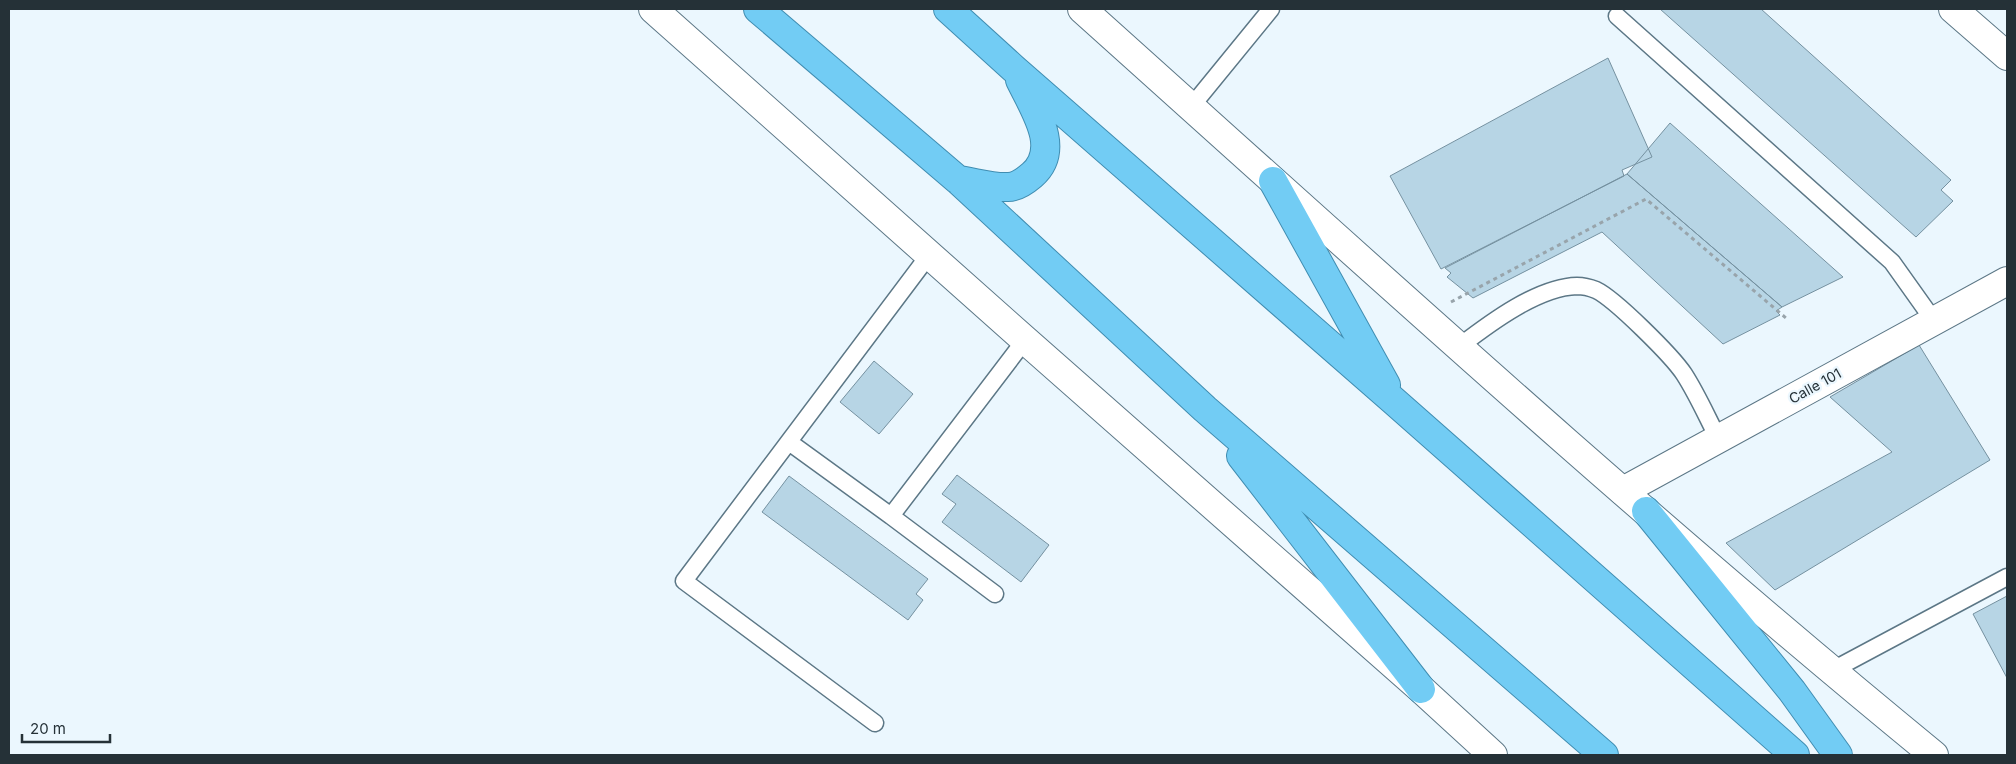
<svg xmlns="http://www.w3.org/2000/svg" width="2016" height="764" font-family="Inter,sans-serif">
<rect width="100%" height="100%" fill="#ebf7fe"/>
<path fill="#b7d5e5" stroke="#7591a0" d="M1660 9H1761L1951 180 1941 190 1953 201 1916 237Z
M1608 58 1652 157 1622 170 1624 176 1441 269 1390 176Z
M1670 123 1843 277 1782 307 1627 174Z
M1627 174 1782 307 1776 311 1780 315 1723 344 1602 232 1473 298 1447 277 1451 273 1445 268Z
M1919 345 1990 460 1775 590 1726 543 1892 452 1830 397Z
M874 361 913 394 879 434 840 402Z
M957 475 1049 545 1021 582 942 522 956 504 942 494Z
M789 476 928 579 916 594 923 600 908 620 762 512Z
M2007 596V678L1973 614Z"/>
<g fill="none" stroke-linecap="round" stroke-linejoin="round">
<defs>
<path id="service" d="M1617 16 1892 262 1934 321
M1191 107 1271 9
M1460 346C1490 323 1538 287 1577 286 1582 286 1591 288 1596 290 1615 299 1672 356 1684 374 1697 394 1707 417 1718 438
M789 442 891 516
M995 594 891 516 1025 340
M1831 671 2007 577
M875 723 684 581 929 255"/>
<path id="minor" d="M1953 9 2007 56
M1623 491 2007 281"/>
<path id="secondary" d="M653 9 1025 340 1421 689 1493 755
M1082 9C1363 261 1642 516 1934 755"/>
<path id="trunk" d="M758 9 958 180 1205 409 1604 755
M948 9 1013 68 1395 402 1795 755
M958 180C974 182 992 188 1008 187 1017 187 1025 181 1032 175 1062 149 1034 109 1020 80
M1273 181 1386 385
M1241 456 1421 689
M1646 511 1792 691 1838 755"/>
</defs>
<use href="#service" stroke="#5c7786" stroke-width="19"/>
<use href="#minor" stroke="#5c7786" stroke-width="30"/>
<use href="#secondary" stroke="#5c7786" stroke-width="30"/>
<use href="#trunk" stroke="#408db1" stroke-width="30"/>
<path stroke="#98a4ab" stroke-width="3" stroke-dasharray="4 4" stroke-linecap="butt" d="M1451 302 1646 199 1786 318"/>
<use href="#service" stroke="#fff" stroke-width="16"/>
<use href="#minor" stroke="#fff" stroke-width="28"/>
<use href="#secondary" stroke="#fff" stroke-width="28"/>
<use href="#trunk" stroke="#72ccf4" stroke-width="28"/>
</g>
<g text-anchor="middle" stroke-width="4.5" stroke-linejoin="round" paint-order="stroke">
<g font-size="14" fill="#253137" stroke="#ebf7fe">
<text transform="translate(1815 386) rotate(-29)" y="5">Calle 101</text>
</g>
</g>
<rect width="2016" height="764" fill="none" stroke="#253137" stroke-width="20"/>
<path d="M22 734v8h88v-8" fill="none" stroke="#253137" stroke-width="2.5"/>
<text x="30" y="734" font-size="15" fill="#253137" stroke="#ebf7fe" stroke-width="4" paint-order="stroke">20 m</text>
</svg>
